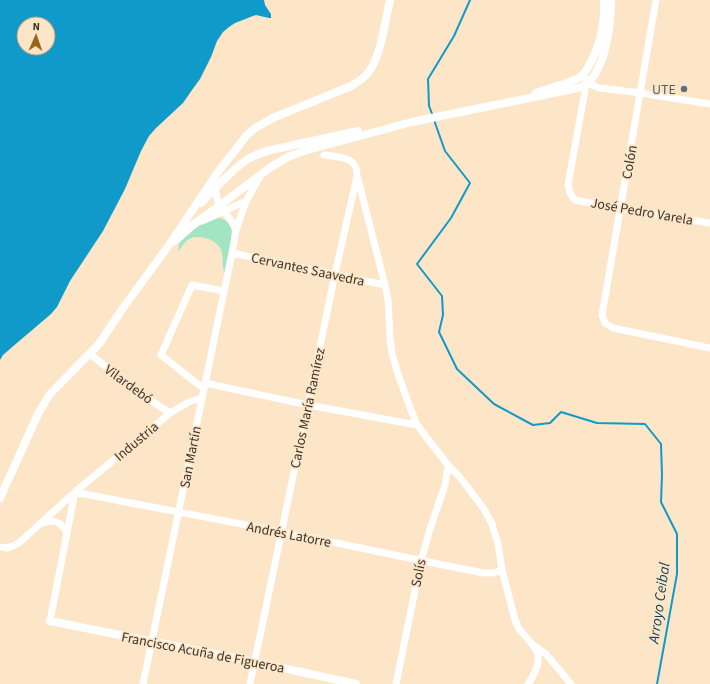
<svg xmlns="http://www.w3.org/2000/svg" width="710" height="684" font-family="'Source Sans 3',sans-serif">
<rect width="100%" height="100%" fill="#fde5c8"/>
<path fill="#a2e5c2" d="M219 218C225 219 229 223 231 228 234 236 226 263 225 273 220 265 225 255 220 248 215 239 200 235 191 238 185 241 181 247 178 252L179 243C193 230 200 222 219 218Z"/>
<path fill="#109aca" fill-rule="evenodd" d="M0 0H264L265 5 271 14V18H269L256 15 253 16 235 23 229 27 223 32 217 41 211 57 200 79 192 90 183 103 156 128 149 136 141 151 125 189 103 231 70 281 57 307 51 314 11 348 3 355 0 360ZM24 24H48V48H24Z"/>
<g fill="none" stroke-linecap="round" stroke-linejoin="round">
<path stroke="#109aca" stroke-width="2" d="M433 116 429 106 428 79 454 36 470 0
M434 120 445 151 470 183 451 218 417 264 442 296 443 315 439 332 457 369 494 404 533 425 550 423 561 412 597 423 645 424 661 444 662 475 661 502 677 534V574L657 684"/>
<path stroke="#fff" stroke-width="7" d="M656 0 602 315 605 323 613 328 710 348
M585 78C589 84 593 86 599 88L641 93 710 104
M586 85 568 185 570 193 575 200 621 209 710 223
M358 179 385 285 388 300 390 338 392 354 398 374 409 405 417 425 448 465 459 476 484 509 492 524 498 544 502 570 515 620 519 629 533 645 538 654V664L532 678 528 684
M216 185 215 189 219 206 231 220 236 230
M202 221 246 201
M232 253 385 285
M90 354 138 392 170 413
M205 383 308 405 417 425
M204 389 161 355 192 285 224 291
M43 523C55 519 61 522 67 533
M0 547 8 548 19 543 75 492 170 413 189 402 202 398
M50 621 75 492C144 506 213 518 281 532 349 545 416 560 484 573H493L502 570
M535 646 546 654 571 684
M143 684 232 253 236 230 246 201 261 175
M250 684 335 274 357 176C358 156 339 157 324 155
M396 684 421 561 430 529 445 485 448 465"/>
<path stroke="#fff" stroke-width="8" d="M536 93C549 88 569 84 580 77 585 74 588 68 591 62 601 43 605 22 604 0
M201 203C215 189 231 170 248 159 255 155 263 152 271 150L358 131
M176 240 194 224 219 206 271 167 288 157 304 151 412 122 578 88C581 87 584 86 587 84 606 67 611 24 611 0
M0 498 39 412 50 394 99 344 123 308 169 245 218 172 247 135 255 128 275 117 349 87C356 83 362 80 367 74 381 59 385 20 390 0
M50 621 255 662 356 684"/>
</g>
<circle fill="#5c6f8a" stroke="#fde5c8" stroke-width="1.5" cx="684" cy="89" r="4"/>
<g text-anchor="middle" stroke-width="3.5" stroke-linejoin="round" paint-order="stroke">
<g font-size="14" fill="#4e5e75" stroke="#fde5c8" text-anchor="end">
<text x="676" y="94">UTE</text>
</g>
<g font-size="14" fill="#3e352a" stroke="#fde5c8">
<text transform="translate(629 162) rotate(-80)" y="5">Colón</text>
<text transform="translate(642 211) rotate(10)" y="5">José Pedro Varela</text>
<text transform="translate(308 269) rotate(12)" y="5">Cervantes Saavedra</text>
<text transform="translate(129 384) rotate(36)" y="5">Vilardebó</text>
<text transform="translate(307 408) rotate(-78)" y="5">Carlos María Ramírez</text>
<text transform="translate(136 441) rotate(-40)" y="5">Industria</text>
<text transform="translate(190 457) rotate(-79)" y="5">San Martín</text>
<text transform="translate(289 534) rotate(11)" y="5">Andrés Latorre</text>
<text transform="translate(418 573) rotate(-78)" y="5">Solís</text>
<text transform="translate(203 652) rotate(11)" y="5">Francisco Acuña de Figueroa</text>
</g>
<g font-size="15" font-style="italic" fill="#114257" stroke="#fde5c8">
<text transform="translate(659 603) rotate(-82)" y="5">Arroyo Ceibal</text>
</g>
</g>
<g transform="translate(36 36) rotate(2)"><circle r="19" fill="#fde5c8" stroke="#b19f89"/>
<path d="M0-3L7 15L0 10L-7 15Z" fill="#99651b"/>
<text y="-6" font-size="11" font-weight="bold" text-anchor="middle" fill="#3e352a">N</text>
</g>
</svg>
